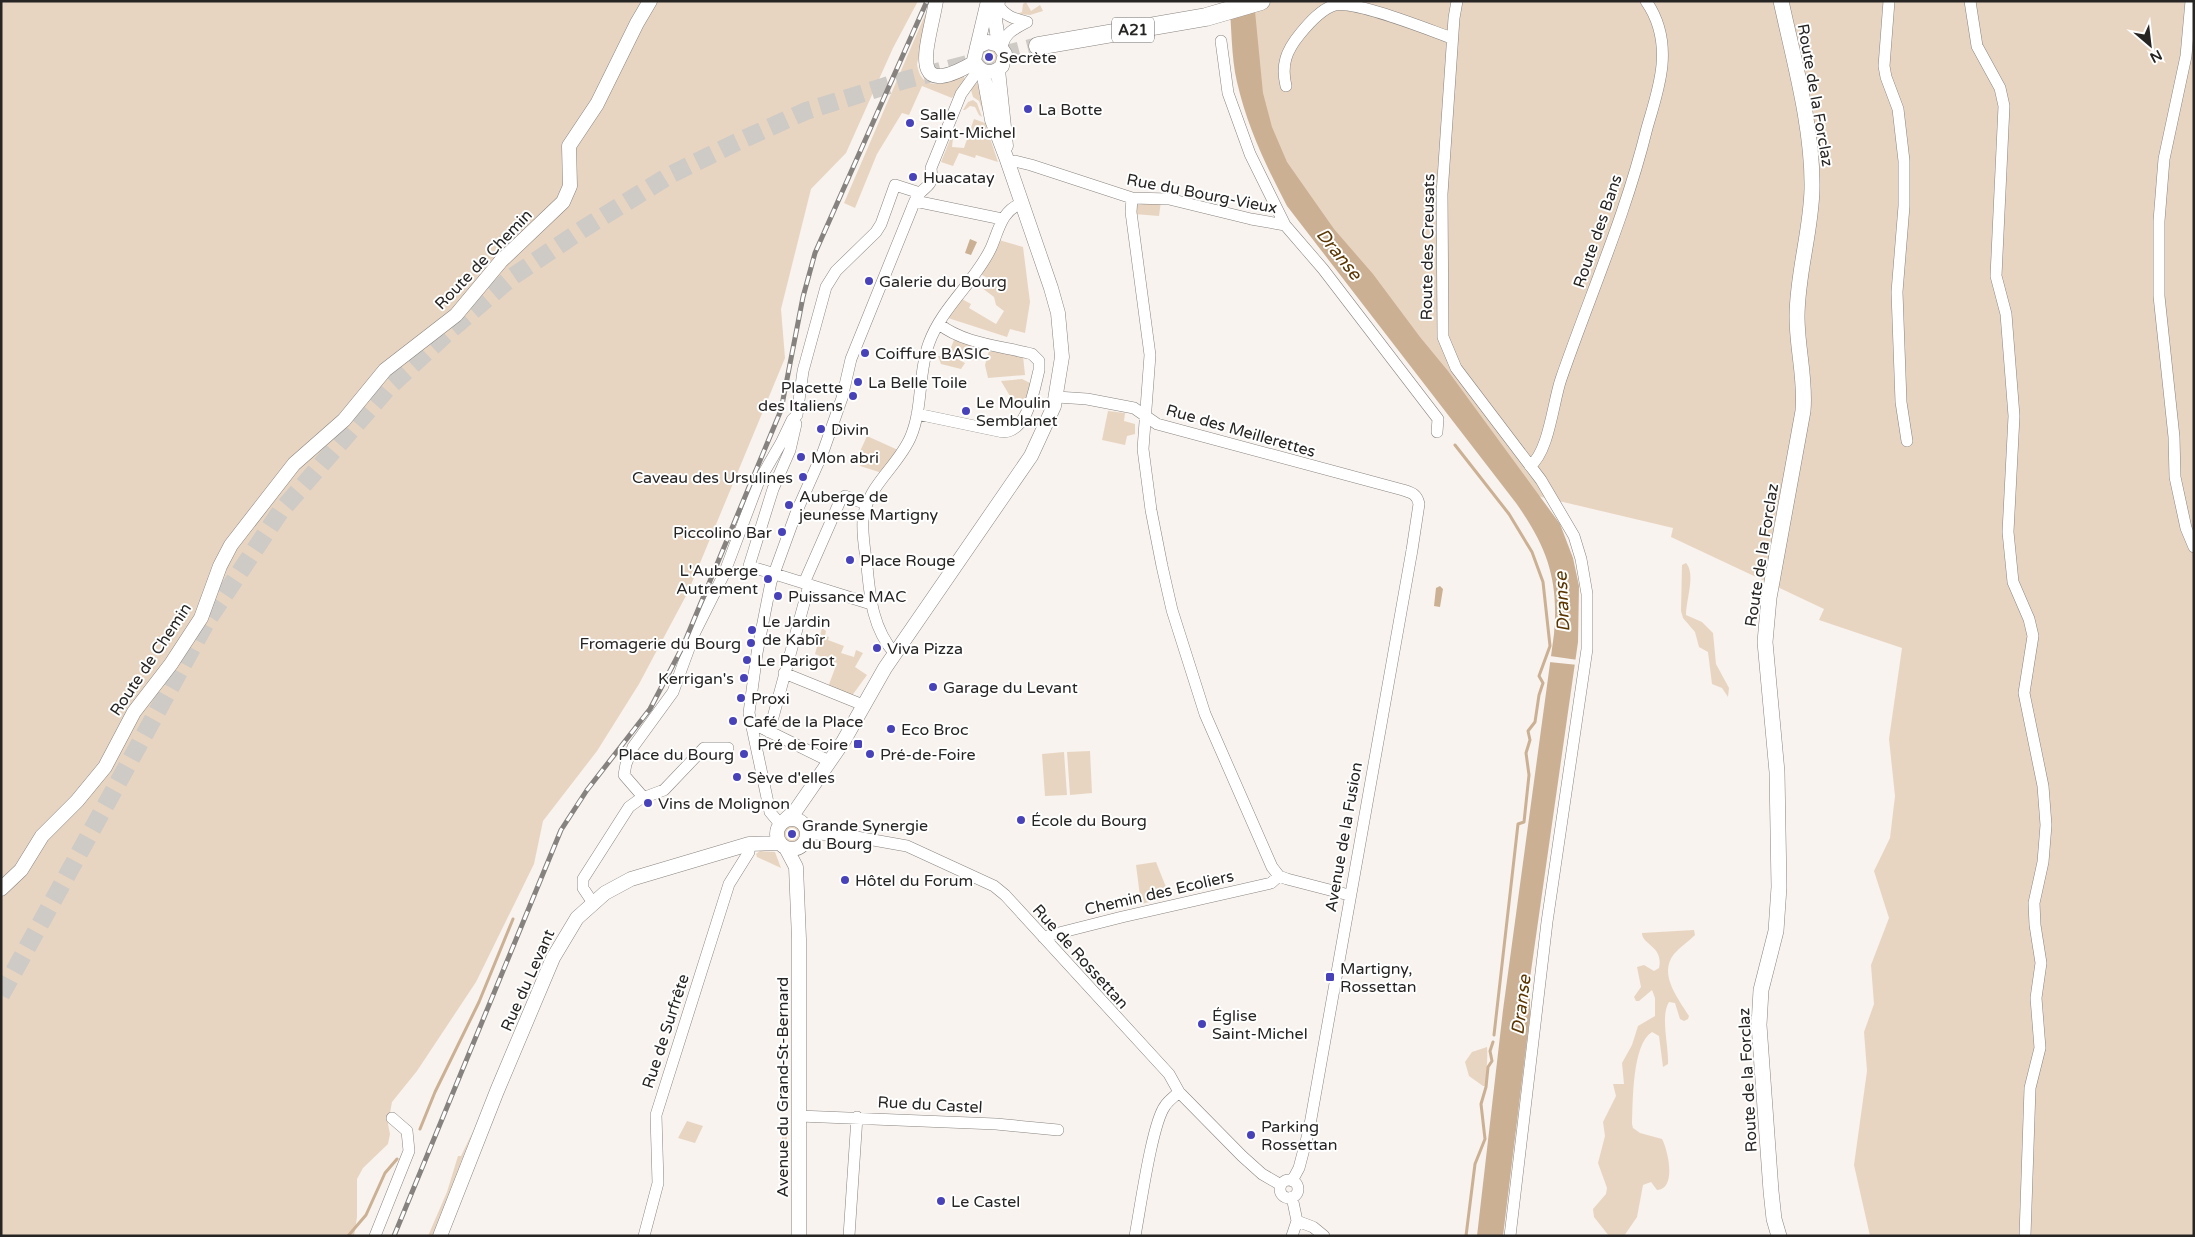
<svg xmlns="http://www.w3.org/2000/svg" width="2195" height="1237" font-family="'Varela Round',sans-serif">
<rect width="100%" height="100%" fill="#f8f3ee"/>
<path fill="#e8d5c1" d="M1 1H918L893 48 846 153 811 189 781 309 785 358 688 592 639 684 597 751 543 821 534 864 476 982 417 1071 392 1102 388 1124 390 1134 388 1144 363 1168 357 1179V1217L354 1236H1Z
M931 1 917 64C921 93 945 84 963 75L965 79 952 98 922 86 909 115 902 113 877 154 855 208 844 203Z
M1236 1H2194V1236H1870L1854 1165 1867 1071 1864 1032 1874 1004 1871 965 1889 918 1874 871 1890 838 1895 796 1889 739 1902 648 1819 620 1824 609 1671 537 1673 528 1521 492 1282 168Z
M1026 2 1031 11 1040 5 1043 11 1030 15 1017 14 1022 12 1023 4Z
M981 57a8 8 0 1 1 16 0a8 8 0 1 1-16 0Z
M975 83 980 84 985 117 979 101 973 97 971 90Z
M973 100 977 103 982 117 979 115 975 107 970 106 965 110H963L968 102Z
M974 119 985 123 998 162 976 155 975 158 959 153 953 166 941 162 951 137 953 138 952 147 964 148Z
M1161 201 1159 216 1134 214 1137 205Z
M999 240 1023 247 1030 302 1025 333 1010 329 1007 337 948 318 962 299 971 304 969 308 996 324 1004 311 996 305 994 297 982 288 988 278 980 274Z
M954 340 982 346 981 359 967 361 950 350Z
M989 351 1023 356 1025 375 988 378 985 365Z
M938 356H952L965 363 961 369 941 364Z
M1022 379 1032 384 1026 403 1013 401 1001 381Z
M1108 411 1125 413 1124 421 1135 424V434L1127 436 1125 445 1102 440Z
M867 436 898 450 882 473 860 466 863 461 857 458Z
M1686 563C1696 574 1686 600 1686 615L1702 622 1713 633 1716 664 1729 688 1728 697 1722 688 1712 684 1708 652 1699 647 1695 632 1683 618 1681 611 1682 565Z
M822 628 826 631 825 636 829 637 828 640 844 646 841 653 854 657 856 650 863 653 855 667 867 675 851 697 828 687 837 663 815 654Z
M1090 751 1092 793 1070 795 1067 752Z
M1064 752 1067 795 1045 796 1042 754Z
M784 834a8 8 0 1 1 16 0a8 8 0 1 1-16 0Z
M760 851 775 852 781 868 757 857 756 854Z
M1156 862 1170 897 1141 904 1136 865Z
M1694 930 1695 935C1688 942 1680 947 1674 954 1658 974 1678 998 1689 1016L1688 1019 1684 1021 1680 1019 1675 1003 1669 1002C1660 1016 1669 1046 1668 1064L1663 1067 1659 1036 1652 1032C1632 1044 1633 1102 1632 1124L1633 1128 1640 1133 1662 1139C1668 1150 1677 1189 1657 1190L1651 1182 1643 1185 1637 1217 1624 1236H1609L1594 1217 1593 1209 1606 1194 1607 1188 1598 1163 1605 1136 1603 1122 1616 1096 1613 1084H1624L1622 1063 1632 1045 1638 1026 1655 1016V998L1652 990 1639 1001H1636L1634 997 1641 987 1637 967 1644 965 1654 971 1659 968C1664 946 1642 945 1642 933Z
M1487 1047C1488 1060 1486 1072 1486 1086H1483L1469 1076 1465 1062 1472 1052Z
M687 1121 703 1126 695 1143 678 1138Z
M782 1126H787V1145H782Z
M473 1131 432 1236H428L447 1192 458 1156H461Z"/>
<path fill="#cbb094" d="M1229 1H1254L1263 93 1272 127 1287 162 1334 229 1373 274 1420 337 1448 371 1560 524 1573 558 1579 586 1578 642 1530 978V1015L1503 1236H1477L1503 1010 1554 634C1559 580 1547 547 1516 503L1287 206C1266 166 1247 126 1237 82 1231 56 1232 28 1229 1Z
M970 239 977 242 971 255 965 253Z
M1440 586 1443 589 1440 607 1434 606 1436 588Z"/>
<path fill="#f8f3ee" d="M1550 656 1578 660V665L1549 662Z"/>
<g fill="none" stroke-linecap="round" stroke-linejoin="round">
<path stroke="#cbb094" stroke-width="3" d="M1455 445 1509 514 1532 552 1543 582 1550 646 1539 676 1543 683 1539 695 1535 722 1528 731 1530 740 1526 753 1529 775 1524 822 1518 824 1494 1035
M420 1129 435 1092 479 1002 513 919
M348 1236 366 1215 385 1173 397 1159
M1466 1236 1475 1164 1485 1139 1481 1104 1486 1087 1488 1067 1492 1061 1490 1051 1493 1042"/>
<path stroke="#cecac5" stroke-width="18" stroke-dasharray="18 9" stroke-linecap="butt" d="M1 995 207 621 280 512 387 389 447 333 512 277 583 229 670 175 737 142 806 111 905 80 1038 46"/>
<defs>
<path id="minor" d="M1457 1 1454 18 1442 194 1443 337 1456 368 1541 480 1574 536 1581 559 1587 594V649L1547 922 1510 1236
M1889 1 1884 66 1886 77 1898 109 1904 161V206L1897 292 1901 402 1907 441
M1970 1 1977 46 2000 88 2004 106 1996 276 2006 314 2014 416 2008 532 2013 582 2029 619 2033 636 2024 693 2043 786 2046 825 2043 862 2034 903 2035 925 2041 963 2036 998 2040 1048 2030 1088 2025 1236
M2191 1 2186 56 2164 159 2159 221V296L2174 437 2175 477 2186 528 2194 547
M998 5C1005 16 1014 19 1027 22
M1221 41 1228 93 1250 154 1285 225
M1002 48C1004 33 1014 29 1027 22
M1286 86C1281 65 1286 51 1300 34 1309 23 1321 9 1335 5 1355 0 1429 30 1452 38
M1008 163 1015 161 1031 165 1132 198 1169 199 1251 219 1285 225 1323 269 1438 419 1437 432
M1132 198 1131 212 1150 355 1143 449 1151 510 1162 566 1172 610 1205 714 1272 867 1279 876 1287 879 1349 895
M915 201 1002 219
M1057 397 1087 399 1134 408 1157 424 1403 490C1412 493 1417 494 1419 504L1412 550 1309 1130 1299 1168 1292 1181
M917 414 1003 432C1028 431 1034 390 1039 370V361L1032 354C1002 346 964 344 939 324
M796 424 790 450 773 489 749 566 871 604
M1530 466C1549 452 1553 402 1561 379 1590 295 1626 214 1647 128 1653 107 1660 87 1662 65 1664 42 1660 21 1646 1
M804 583 840 501 845 496 866 504
M895 654C873 629 870 599 867 566 865 551 862 536 863 521 865 487 899 466 911 436 923 407 918 372 929 343 942 307 975 282 991 248 999 230 1001 211 1022 203
M784 673 863 705
M762 728 829 761
M769 732 809 585
M644 798 624 775 626 764 633 747 673 692 695 632 724 574 759 481 781 443 792 420 797 415 803 371 826 287 836 271 876 232 881 224 895 185 920 193
M780 824 770 812 749 713 757 653 771 582 796 513 823 452 842 398 851 359 912 208C914 203 916 197 920 193 930 183 933 185 931 168L961 94 979 69
M807 834 845 835 907 846 994 886 1005 895 1169 1074 1179 1092 1242 1156 1262 1174 1281 1185
M593 903 583 888V879L629 807 640 799 664 790 704 748H728
M1043 937 1122 917 1271 883 1279 876
M799 1116 996 1124 1058 1130
M1280 1189a9 9 0 1 1 18 0a9 9 0 1 1-18 0Z
M1292 1197 1297 1221 1292 1236
M1297 1221 1313 1227 1324 1236
M375 1236 409 1151 407 1131 392 1118
M644 1236 658 1183 656 1115 729 884 749 852V844
M849 1236 857 1117
M1135 1236C1140 1210 1152 1123 1165 1106 1168 1101 1174 1097 1179 1092"/>
<path id="tertiary" d="M936 1C929 43 904 104 975 62
M998 1 995 20 999 45
M977 47 988 42 999 45 1005 54 1002 66C992 76 979 73 974 60L988 1
M998 70 1006 146
M777 834a15 15 0 1 1 30 0a15 15 0 1 1-30 0Z
M785 820 796 810 843 742 885 668 1031 456 1054 406 1062 357 1058 313 1051 288 1006 157 992 120 983 71
M786 848 796 867 799 939V1236
M1 889 21 870 42 836 77 801 105 767 134 712 171 664 201 618 220 566 231 545 294 464 344 420 385 370 456 315 501 261 563 202 570 186 569 146 597 104 637 23 650 1
M440 1236 497 1091 553 958 577 918 605 893 631 879 749 844 779 843"/>
<path id="secondary" d="M1779 1236 1774 1219 1771 1191 1759 1025 1761 990 1776 931 1779 887 1777 772 1765 642 1769 598 1803 411C1806 379 1797 349 1797 317 1797 274 1811 232 1812 189 1813 128 1794 61 1781 1"/>
<path id="trunk" d="M1038 46 1206 17 1261 1"/>
</defs>
<use href="#minor" stroke="#898480" stroke-width="12"/>
<use href="#tertiary" stroke="#898480" stroke-width="15"/>
<use href="#secondary" stroke="#898480" stroke-width="16"/>
<use href="#trunk" stroke="#898480" stroke-width="19"/>
<use href="#minor" stroke="#fff" stroke-width="11"/>
<use href="#tertiary" stroke="#fff" stroke-width="14"/>
<use href="#secondary" stroke="#fff" stroke-width="15"/>
<use href="#trunk" stroke="#fff" stroke-width="18"/>
<defs>
<path id="rail" d="M394 1236 561 830 587 790 650 709 683 646 781 410 803 297 815 253 927 1"/>
</defs>
<use href="#rail" stroke="#86827f" stroke-width="5"/>
<use href="#rail" stroke="#fff" stroke-width="3" stroke-dasharray="9" stroke-linecap="butt"/>
</g>
<g fill="#4742b8" stroke="#fff" stroke-width="2">
<circle cx="989" cy="57" r="5"/>
<circle cx="1028" cy="109" r="5"/>
<circle cx="910" cy="123" r="5"/>
<circle cx="913" cy="177" r="5"/>
<circle cx="869" cy="281" r="5"/>
<circle cx="865" cy="353" r="5"/>
<circle cx="858" cy="382" r="5"/>
<circle cx="853" cy="396" r="5"/>
<circle cx="966" cy="411" r="5"/>
<circle cx="821" cy="429" r="5"/>
<circle cx="801" cy="457" r="5"/>
<circle cx="803" cy="477" r="5"/>
<circle cx="789" cy="505" r="5"/>
<circle cx="782" cy="532" r="5"/>
<circle cx="850" cy="560" r="5"/>
<circle cx="768" cy="579" r="5"/>
<circle cx="778" cy="596" r="5"/>
<circle cx="752" cy="630" r="5"/>
<circle cx="751" cy="643" r="5"/>
<circle cx="877" cy="648" r="5"/>
<circle cx="747" cy="660" r="5"/>
<circle cx="744" cy="678" r="5"/>
<circle cx="933" cy="687" r="5"/>
<circle cx="741" cy="698" r="5"/>
<circle cx="733" cy="721" r="5"/>
<circle cx="891" cy="729" r="5"/>
<rect x="853" y="739" width="10" height="10" rx="2.5"/>
<circle cx="744" cy="754" r="5"/>
<circle cx="870" cy="754" r="5"/>
<circle cx="737" cy="777" r="5"/>
<circle cx="648" cy="803" r="5"/>
<circle cx="1021" cy="820" r="5"/>
<circle cx="792" cy="834" r="5"/>
<circle cx="845" cy="880" r="5"/>
<rect x="1325" y="972" width="10" height="10" rx="2.5"/>
<circle cx="1202" cy="1024" r="5"/>
<circle cx="1251" cy="1135" r="5"/>
<circle cx="941" cy="1201" r="5"/>
</g>
<g text-anchor="middle" stroke-width="4" stroke-linejoin="round" paint-order="stroke">
<rect fill="#fff" stroke="#686665" stroke-width="1" x="1112" y="17.5" width="42" height="25" rx="4"/>
<g font-size="15" font-weight="bold" fill="#272523">
<text x="1133" y="35">A21</text>
</g>
<g font-size="16" fill="#272523" stroke="#fff" text-anchor="start">
<text x="999" y="63">Secrète</text>
<text x="1038" y="115">La Botte</text>
<text x="920" y="120">Salle<tspan x="920" dy="18">Saint-Michel</tspan></text>
<text x="923" y="183">Huacatay</text>
<text x="879" y="287">Galerie du Bourg</text>
<text x="875" y="359">Coiffure BASIC</text>
<text x="868" y="388">La Belle Toile</text>
<text x="843" y="393" text-anchor="end">Placette<tspan x="843" dy="18">des Italiens</tspan></text>
<text x="976" y="408">Le Moulin<tspan x="976" dy="18">Semblanet</tspan></text>
<text x="831" y="435">Divin</text>
<text x="811" y="463">Mon abri</text>
<text x="793" y="483" text-anchor="end">Caveau des Ursulines</text>
<text x="799" y="502">Auberge de<tspan x="799" dy="18">jeunesse Martigny</tspan></text>
<text x="772" y="538" text-anchor="end">Piccolino Bar</text>
<text x="860" y="566">Place Rouge</text>
<text x="758" y="576" text-anchor="end">L'Auberge<tspan x="758" dy="18">Autrement</tspan></text>
<text x="788" y="602">Puissance MAC</text>
<text x="762" y="627">Le Jardin<tspan x="762" dy="18">de Kabîr</tspan></text>
<text x="741" y="649" text-anchor="end">Fromagerie du Bourg</text>
<text x="887" y="654">Viva Pizza</text>
<text x="757" y="666">Le Parigot</text>
<text x="734" y="684" text-anchor="end">Kerrigan's</text>
<text x="943" y="693">Garage du Levant</text>
<text x="751" y="704">Proxi</text>
<text x="743" y="727">Café de la Place</text>
<text x="901" y="735">Eco Broc</text>
<text x="848" y="750" text-anchor="end">Pré de Foire</text>
<text x="734" y="760" text-anchor="end">Place du Bourg</text>
<text x="880" y="760">Pré-de-Foire</text>
<text x="747" y="783">Sève d'elles</text>
<text x="658" y="809">Vins de Molignon</text>
<text x="1031" y="826">École du Bourg</text>
<text x="802" y="831">Grande Synergie<tspan x="802" dy="18">du Bourg</tspan></text>
<text x="855" y="886">Hôtel du Forum</text>
<text x="1340" y="974">Martigny,<tspan x="1340" dy="18">Rossettan</tspan></text>
<text x="1212" y="1021">Église<tspan x="1212" dy="18">Saint-Michel</tspan></text>
<text x="1261" y="1132">Parking<tspan x="1261" dy="18">Rossettan</tspan></text>
<text x="951" y="1207">Le Castel</text>
</g>
<g font-size="16" fill="#272523" stroke="#fff">
<text transform="translate(1816 95) rotate(80)" y="6">Route de la Forclaz</text>
<text transform="translate(1202 193) rotate(11)" y="6">Rue du Bourg-Vieux</text>
<text transform="translate(1597 231) rotate(-71)" y="6">Route des Bans</text>
<text transform="translate(1427 247) rotate(-89)" y="6">Route des Creusats</text>
<text transform="translate(483 259) rotate(-46)" y="6">Route de Chemin</text>
<text transform="translate(1241 430) rotate(16)" y="6">Rue des Meillerettes</text>
<text transform="translate(1761 555) rotate(-81)" y="6">Route de la Forclaz</text>
<text transform="translate(150 659) rotate(-56)" y="6">Route de Chemin</text>
<text transform="translate(1343 837) rotate(-80)" y="6">Avenue de la Fusion</text>
<text transform="translate(1159 892) rotate(-13)" y="6">Chemin des Ecoliers</text>
<text transform="translate(1081 956) rotate(48)" y="6">Rue de Rossettan</text>
<text transform="translate(527 980) rotate(-66)" y="6">Rue du Levant</text>
<text transform="translate(665 1031) rotate(-72)" y="6">Rue de Surfrête</text>
<text transform="translate(1747 1080) rotate(-93)" y="6">Route de la Forclaz</text>
<text transform="translate(782 1087) rotate(-90)" y="6">Avenue du Grand-St-Bernard</text>
<text transform="translate(930 1104) rotate(3)" y="6">Rue du Castel</text>
</g>
<g font-size="18" font-style="italic" fill="#5a3500" stroke="#fff">
<text transform="translate(1339 254) rotate(51)" y="6">Dranse</text>
<text transform="translate(1562 602) rotate(-93)" y="6">Dranse</text>
<text transform="translate(1521 1005) rotate(-83)" y="6">Dranse</text>
</g>
</g>
<rect width="2195" height="1237" fill="none" stroke="#272523" stroke-width="5"/>
<g transform="translate(2150 45) rotate(152)" stroke="#ffffff" stroke-width="4" paint-order="stroke">
<path d="M0-4L9 19L0 12L-9 19Z" fill="#272523"/>
<text y="-8" font-size="14" font-weight="bold" text-anchor="middle" fill="#272523">N</text>
</g>
</svg>
